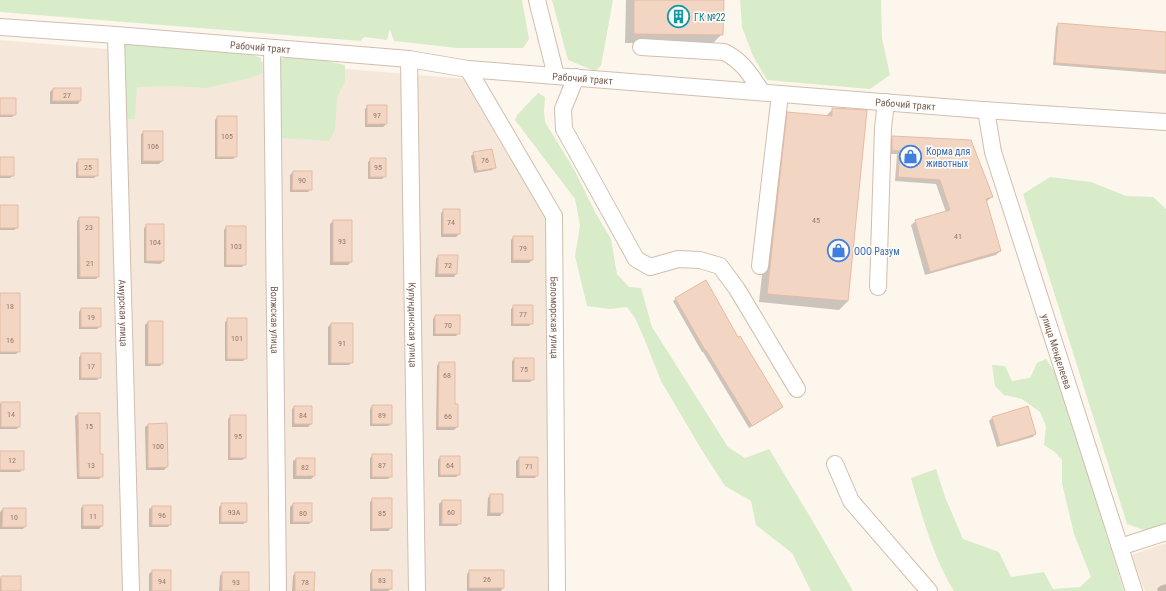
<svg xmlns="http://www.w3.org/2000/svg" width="1166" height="591" font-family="'Roboto Condensed',sans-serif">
<rect width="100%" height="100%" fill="#fdf6ec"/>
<path fill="#f5e8da" d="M0 40 466 79 548 216 552 591H0Z
M1166 543V591H1145L1131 555Z"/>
<path fill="#d8ecc9" d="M0 0H522L529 39 523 48H457L394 41 390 29 387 40 364 37 361 41 0 12Z
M552 0H613L601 66 595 71 568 60Z
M740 0H881L882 38 890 75 870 89 767 80 753 56 742 27Z
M127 42 251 54 261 58 263 73 250 78 206 88 174 86 137 87 135 119H126L124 45Z
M289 57 327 61 345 65V82L337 97 335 130 329 141 282 138 280 129V59Z
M538 93 545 97 544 110 545 122 575 171 595 212 611 239 617 274 629 287 641 288 652 327 728 447 745 458 769 449 812 520 853 591H811L792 553 756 525 751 501 725 486 703 452 661 381 644 338 635 318 627 307 610 309 587 306 575 256 580 225 575 199 515 120 517 115Z
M1050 177 1091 182 1126 196 1153 197 1166 209V526L1147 531 1127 524 1023 194Z
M1046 359 1056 374 1065 400 1124 591H954C933 557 922 516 911 478L936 469 945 497 963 539 999 552 1011 577 1044 572 1053 589 1080 587 1091 577 1074 534 1062 483V460L1055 452 1044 445 1046 426 1040 412 1022 399 1004 395 995 386 992 365 1005 366 1012 381 1030 378 1037 363Z"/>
<path fill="#0003" d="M626 0H723L722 34 713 43H625Z
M1059 24 1166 33V74L1053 65 1056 27Z
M53 89 80 101 78 104H50V92Z
M0 99 15 114 12 117H0Z
M368 106 386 124 383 127H365V109Z
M833 109 866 111 848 301 839 310 759 302 779 122 788 113 825 117Z
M218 117 236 156 233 159H215V120Z
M144 132 162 161 159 164H141V134Z
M893 137 992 197 986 202 1000 251 996 255 925 275 911 225 916 221 946 212 936 184 895 181 897 154H888V141Z
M474 153 495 167 492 170 474 173 471 156Z
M0 158 13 175 10 178H0Z
M371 159 385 176 382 179H368V162Z
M79 160 97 175 94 178H76V163Z
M293 172H311V189L308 192H290V175Z
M0 206 17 228 14 230H0Z
M444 210 459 234 456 237H441V213Z
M79 218 98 277 96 279H77V221Z
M333 221 351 262 348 265H330V224Z
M147 225 163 261 160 264 144 263V228Z
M226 227 244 265 242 267H224V230Z
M514 237 532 260 529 263H511V240Z
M438 256 456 274 454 277H435L436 259Z
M0 295 19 351 16 354H0Z
M676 299 738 338 782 407 779 410 749 428 703 352H702L673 301Z
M514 306 532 323 529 326H511V309Z
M81 309 100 326 97 329H79V312Z
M435 316 459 333 456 336H433V319Z
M228 319 246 358 243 361H225V322Z
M148 322 162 363 160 366H145V325Z
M331 324 352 362 349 365H328V327Z
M82 354 100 377 97 380H79V357Z
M514 359 533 379 530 382H512V361Z
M439 363 454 405H457V427L454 430H436L437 366Z
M1 403 19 426 17 429H0V404Z
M372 406 391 424 388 426H370V409Z
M294 407H311V424L308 427H292V409Z
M1028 408 1035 434 1033 437 997 447 989 421 992 418Z
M78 414 99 455 102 476 99 479H77L75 416Z
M231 416 245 458 242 460H228V419Z
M166 424 167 467 164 470H146L145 427 148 425Z
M0 452 23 469 20 472H0Z
M373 455 391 476 388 479H370V458Z
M440 457 459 474 456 477H438V460Z
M519 458 537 475 535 478H516V461Z
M296 459H314V476L311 479H293V461Z
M490 495 502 513 500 516H487L488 498Z
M373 499H391V528L388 531H370V502Z
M442 501 460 523 457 526H439V504Z
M222 504 246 522 243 524H219V507Z
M293 504 311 522 309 524H290V507Z
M83 506H102V526L99 529H81V508Z
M152 507 170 524 168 527H149V509Z
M3 509H25V526L23 529H0V512Z
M152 571 170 591H149V574Z
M372 571 391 589 388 591H370V574Z
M470 571 503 588 501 591H467V574Z
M222 573 248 591H219L220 576Z
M295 573 313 591H292L293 576Z
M2 577 20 591H0V579Z
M1166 584V591H1158L1157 589 1160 586Z"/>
<path fill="#f3d5c3" stroke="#e6bba3" d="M634 0H724L723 35 634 34Z
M1058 23 1166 32V71L1055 63Z
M53 88H81V101H52Z
M0 98H16V115H0Z
M367 105H387V124H367Z
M832 108 867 110 848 301 767 294 787 112 832 116Z
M217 116H237V157H217Z
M143 131H163V161H143Z
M892 136 971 140 993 197 986 199 1001 251 930 272 915 220 950 210 940 180 898 177 900 151 892 150Z
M492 149 496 168 477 171 473 152Z
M0 157H14V176H0Z
M370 158H386V177H370Z
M78 159H98V176H78Z
M293 171H312V190H292Z
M0 205H18V228H0Z
M443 209H460V234H443Z
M79 217H99V277H80Z
M333 220H352V262H333Z
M146 224H164V261H146Z
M226 226H246V265H226Z
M513 236H533V260H513Z
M438 255H458L457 274H438Z
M706 280 738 337 740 336 783 407 752 426 706 350H705L675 298Z
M0 293H20V352H0Z
M513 305H533V324H513Z
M81 308H101V327H81Z
M435 315H460V334H435Z
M227 318H247V359H227Z
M148 321H163V364H148Z
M331 323H353V363H331Z
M81 353H101V378H81Z
M514 358H534V380H514Z
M439 362H455V404H458V427H438Z
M1 402H20V427H1Z
M372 405H392V424H372Z
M294 406H312V424H294Z
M1028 406 1036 434 1000 445 992 417Z
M78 413H100V454H103V477H79Z
M230 415H246V458H230Z
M167 423 168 467 148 468V424Z
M0 451H24V470H0Z
M372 454H392V477H372Z
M440 456H460V475H440Z
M519 457H538V476H519Z
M296 458H315V476H296Z
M490 494H503V513H490Z
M372 498H392V528L372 529Z
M442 500H461V524H442Z
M221 503H247V522H221Z
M293 503H312V522H293Z
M83 505H103V526H83Z
M152 506H171V525H152Z
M3 508H26V527H2Z
M152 570H171V591H152Z
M372 570H392V589H372Z
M469 570H504V588H469Z
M222 572H249V591H222Z
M295 572H315L314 591H295Z
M1 576H21V591H1Z"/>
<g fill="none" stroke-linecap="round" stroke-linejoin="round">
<defs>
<g id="minor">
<path d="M537 0 556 76"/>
<path id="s1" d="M0 27 116 35 409 59 468 69 982 110 1166 122"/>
<path id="s2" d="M116 35 131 591"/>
<path d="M641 47 724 52C743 61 751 76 762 92"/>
<path id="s3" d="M272 48 278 591"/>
<path id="s4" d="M409 59 417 591"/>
<path id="s5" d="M468 69 554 216 557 591"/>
<path d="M576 77 563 109 564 129 636 259 650 267 678 259 700 260 720 266 737 289 797 389"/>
<path id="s6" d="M986 110 993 152 1134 591"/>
<path d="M760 266 780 94"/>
<path d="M878 287 883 128 886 102"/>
<path d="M835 464 851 501 929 591"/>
<path d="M1120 547 1166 532"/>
</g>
</defs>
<use href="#minor" stroke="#d1beb0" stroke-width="18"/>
<use href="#minor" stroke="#fff" stroke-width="16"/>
</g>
<defs>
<symbol id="building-ring" viewBox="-11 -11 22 22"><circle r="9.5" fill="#fffaf3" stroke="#0f9aa8" stroke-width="1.5"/><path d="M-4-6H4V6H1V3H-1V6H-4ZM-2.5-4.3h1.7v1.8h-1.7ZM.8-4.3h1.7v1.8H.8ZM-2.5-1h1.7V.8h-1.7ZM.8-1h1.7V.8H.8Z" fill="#0f9aa8"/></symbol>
<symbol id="shop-ring" viewBox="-11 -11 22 22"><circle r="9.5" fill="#fffaf3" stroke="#3f7fe0" stroke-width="1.5"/><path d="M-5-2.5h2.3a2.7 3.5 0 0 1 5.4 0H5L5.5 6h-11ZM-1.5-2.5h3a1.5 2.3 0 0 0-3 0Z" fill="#3f7fe0"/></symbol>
</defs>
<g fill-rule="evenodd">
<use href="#building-ring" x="666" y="4" width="25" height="25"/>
<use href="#shop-ring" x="898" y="144" width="25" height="25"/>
<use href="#shop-ring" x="826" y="238" width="25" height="25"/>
</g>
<g text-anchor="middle" stroke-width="3.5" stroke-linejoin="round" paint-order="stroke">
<g font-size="8" fill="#987a6a">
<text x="67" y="98">27</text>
<text x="377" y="118">97</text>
<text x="227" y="139">105</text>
<text x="153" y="149">106</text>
<text x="485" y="163">76</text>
<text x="88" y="170">25</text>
<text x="378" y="170">95</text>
<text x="302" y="183">90</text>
<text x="816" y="223">45</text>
<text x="451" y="225">74</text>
<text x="89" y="230">23</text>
<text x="958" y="239">41</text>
<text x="342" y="244">93</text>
<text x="155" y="245">104</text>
<text x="236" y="249">103</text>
<text x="523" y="251">79</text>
<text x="90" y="266">21</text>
<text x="448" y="268">72</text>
<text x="10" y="309">18</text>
<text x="523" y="317">77</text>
<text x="91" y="320">19</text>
<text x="448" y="328">70</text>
<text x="237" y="341">101</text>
<text x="10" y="343">16</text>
<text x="342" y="346">91</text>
<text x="91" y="369">17</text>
<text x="524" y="372">75</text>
<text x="447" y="378">68</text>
<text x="11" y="417">14</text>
<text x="303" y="418">84</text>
<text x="382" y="418">89</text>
<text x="448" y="419">66</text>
<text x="89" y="429">15</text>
<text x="238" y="439">95</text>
<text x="158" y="449">100</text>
<text x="12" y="463">12</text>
<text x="91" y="468">13</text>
<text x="382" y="468">87</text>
<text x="450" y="468">64</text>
<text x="529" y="469">71</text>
<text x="305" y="470">82</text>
<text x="234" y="515">93А</text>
<text x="451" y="515">60</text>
<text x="303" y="516">80</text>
<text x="382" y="516">85</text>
<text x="162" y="518">96</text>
<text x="93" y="519">11</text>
<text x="14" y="520">10</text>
<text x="487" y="582">26</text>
<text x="382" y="583">83</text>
<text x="162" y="584">94</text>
<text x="236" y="585">93</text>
<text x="305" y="585">78</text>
</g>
<g font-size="10" fill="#0d838f" stroke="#fffaf3" text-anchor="start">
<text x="694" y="21">ГК №22</text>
</g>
<g font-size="10" fill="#7a5c4d" stroke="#fffaf3">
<text dy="4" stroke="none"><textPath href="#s1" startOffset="261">Рабочий тракт</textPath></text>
<text dy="4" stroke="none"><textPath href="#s1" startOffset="585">Рабочий тракт</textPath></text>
<text dy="4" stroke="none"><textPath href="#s1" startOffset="909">Рабочий тракт</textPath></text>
<text dy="4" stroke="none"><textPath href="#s2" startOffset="278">Амурская улица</textPath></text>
<text dy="4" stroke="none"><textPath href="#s5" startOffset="272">Беломорская улица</textPath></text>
<text dy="4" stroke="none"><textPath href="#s3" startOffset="272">Волжская улица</textPath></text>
<text dy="4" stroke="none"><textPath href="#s4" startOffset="266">Кулундинская улица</textPath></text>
<text dy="4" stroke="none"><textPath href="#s6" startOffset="252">улица Менделеева</textPath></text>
</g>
<g font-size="10" fill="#366cbe" stroke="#fffaf3" text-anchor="start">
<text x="926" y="155">Корма для<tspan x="926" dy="12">животных</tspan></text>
<text x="854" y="255">ООО Разум</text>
</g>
</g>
</svg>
